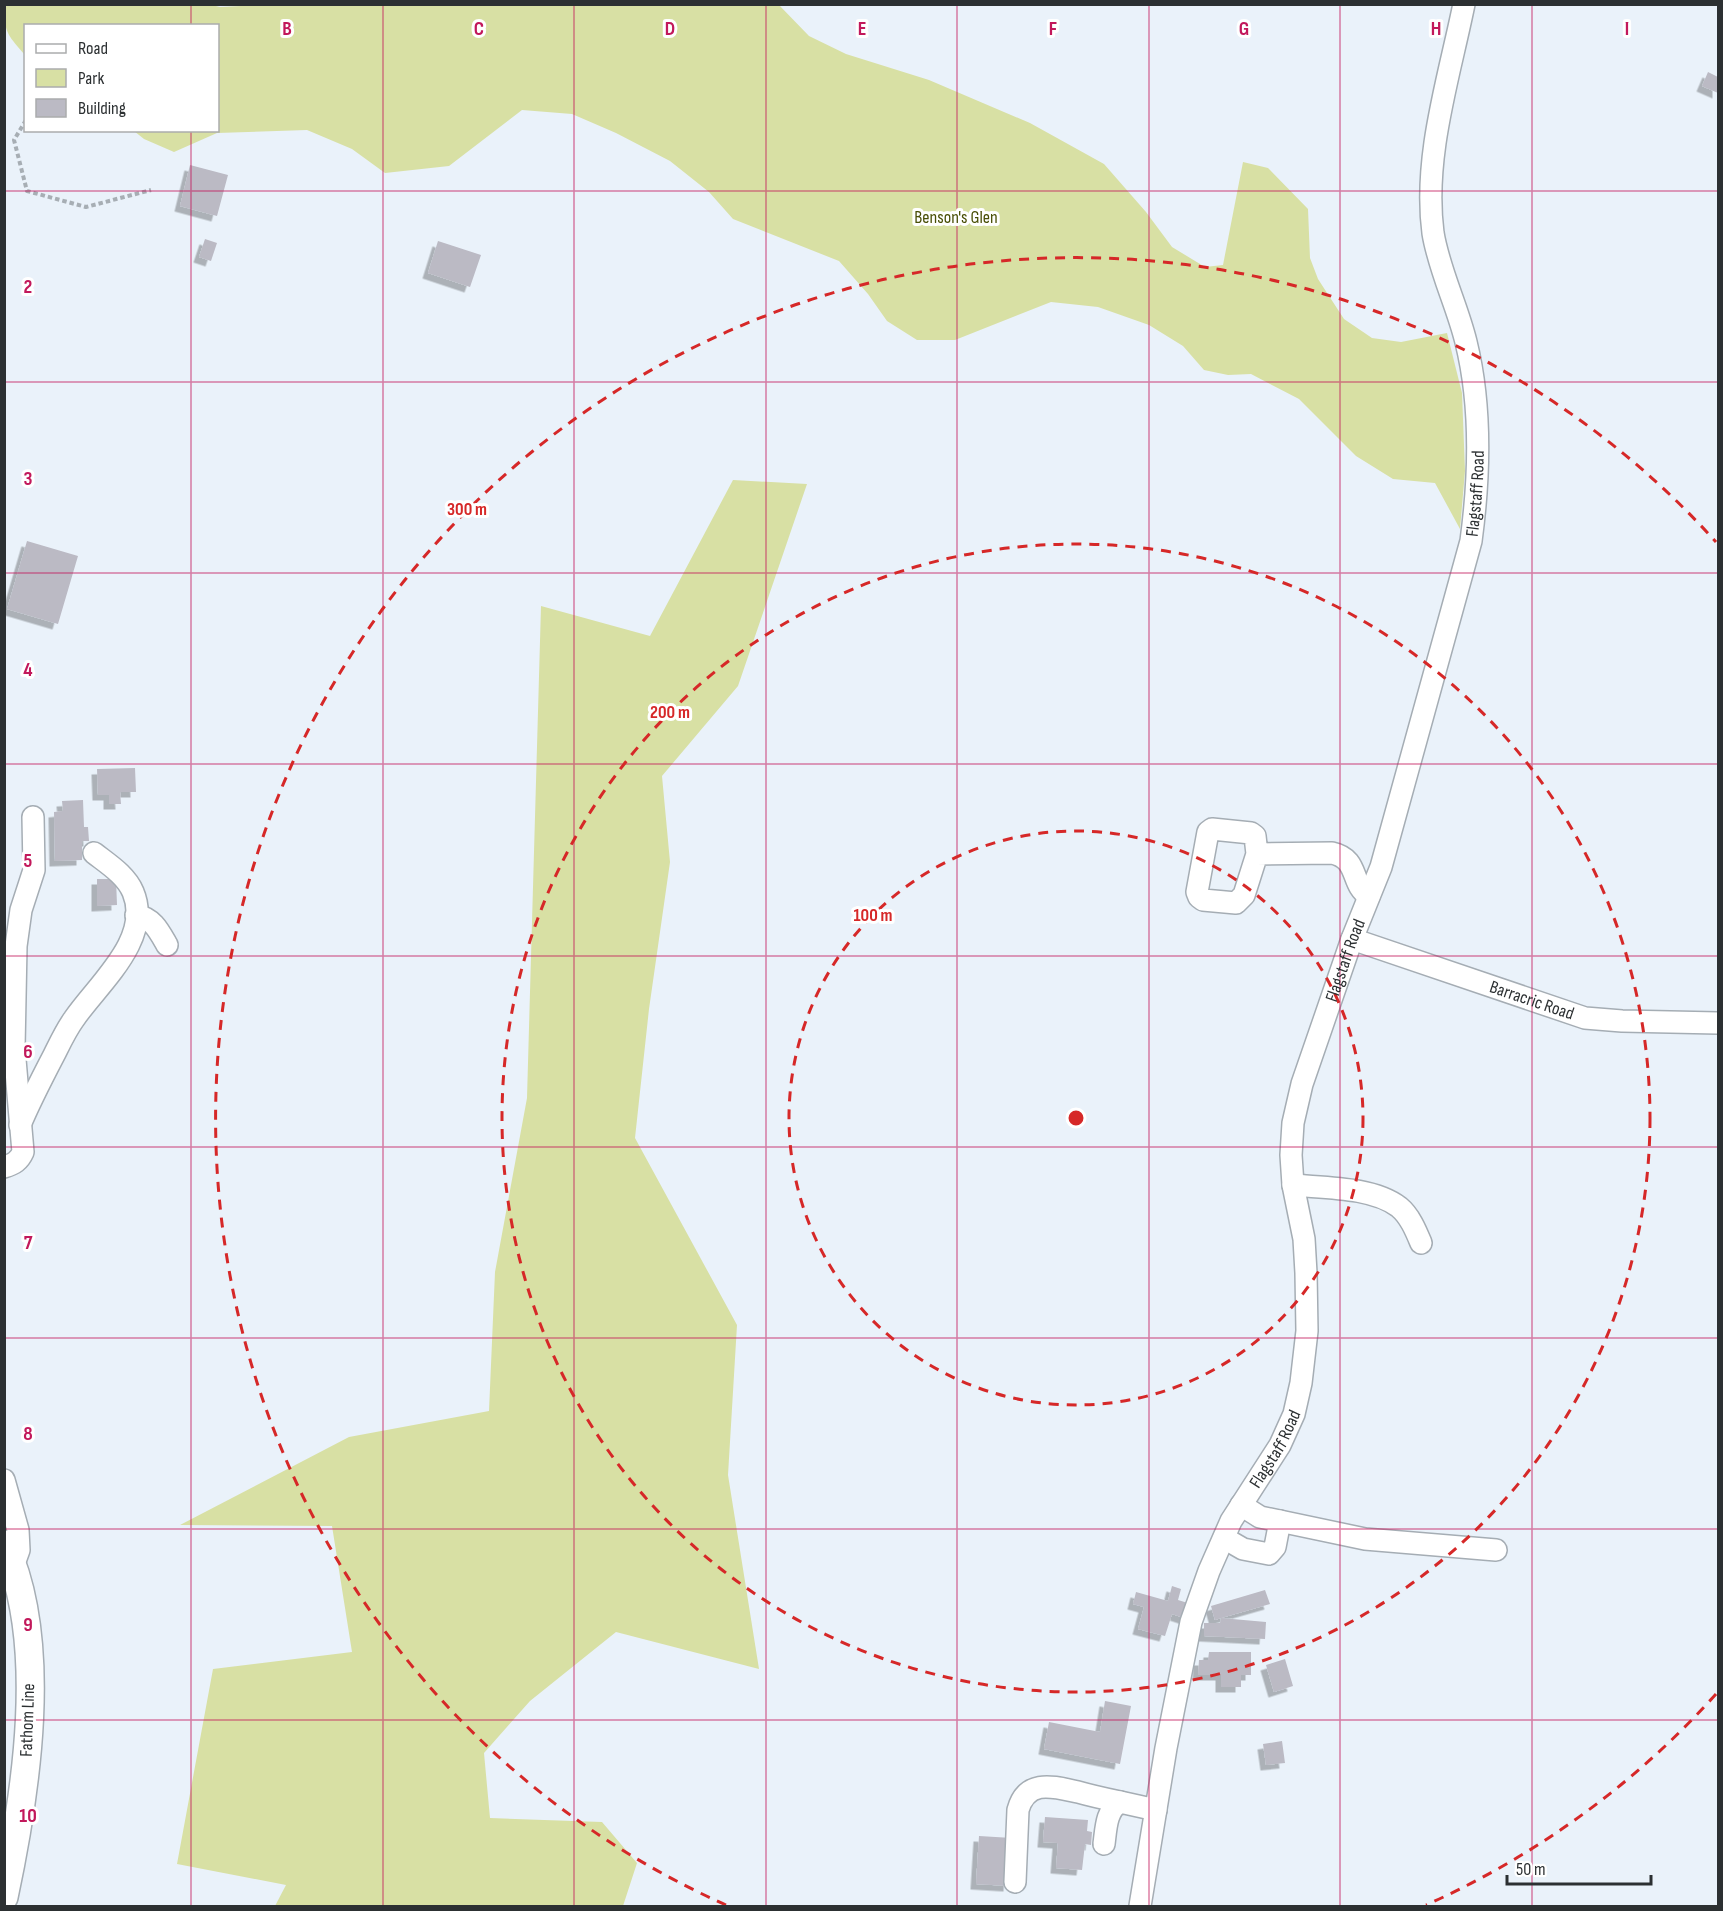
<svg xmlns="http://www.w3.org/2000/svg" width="1723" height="1911" font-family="'Sofia Sans Condensed',sans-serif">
<defs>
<filter id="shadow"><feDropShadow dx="-5.5" dy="5.5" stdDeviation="0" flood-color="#0004"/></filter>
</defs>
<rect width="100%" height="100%" fill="#eaf2fa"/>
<path fill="#d8e0a4" d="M212 5 220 7 285 4 779 5 809 36 846 54 929 80 1030 123 1104 164 1146 212 1172 247 1205 267 1223 265 1243 162 1268 168 1308 209 1310 258 1318 279 1344 319 1372 338 1401 342 1447 333 1462 393 1465 471 1460 529 1435 483 1393 479 1356 456 1299 399 1251 374 1228 375 1204 370 1183 346 1149 325 1098 307 1051 302 955 340H917L887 321 868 294 839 261 733 219 709 192 670 161 616 133 572 114 522 110 449 166 385 173 352 149 307 130 217 133 174 152 144 139 134 131 218 130V26H26L25 55C7 34 4 33 5 5Z
M733 480 807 484 738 686 662 776 670 862 649 1009 635 1138 737 1325 728 1475 759 1669 616 1632 530 1701 484 1753 490 1818 602 1822 637 1863 623 1906H275L286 1885 177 1864 213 1669 352 1652 332 1526 180 1525 349 1437 489 1411 495 1272 527 1098 541 606 650 636Z"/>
<path fill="#bbbac4" filter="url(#shadow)" d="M1708 72 1718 77V93L1702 86Z
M190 165 228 175 217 216 180 206Z
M205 239 217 243 211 261 199 257Z
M438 241 481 255 470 287 428 273Z
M27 541 78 556 58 624 7 609Z
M135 768 136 792H120L121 804H109V795H98L97 769Z
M83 800 84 827H88L89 841H82V860L55 861 54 812 63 811 62 801Z
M97 879H116L117 905 97 906Z
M1172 1586 1181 1589 1178 1600 1191 1604 1187 1619 1172 1614 1165 1636 1138 1629 1144 1607 1133 1604 1136 1592 1168 1601Z
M1265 1590 1270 1604 1221 1618 1266 1622 1265 1639 1204 1636V1623H1220L1221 1618 1215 1620 1211 1606Z
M1209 1652H1251V1675H1241V1687H1221V1675H1198L1199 1660H1208Z
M1285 1659 1293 1686 1274 1692 1266 1665Z
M1105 1701 1131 1706 1120 1764 1044 1749 1049 1722 1100 1732Z
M1282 1741 1285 1763 1266 1765 1263 1744Z
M1045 1817 1088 1820 1087 1831 1092 1832 1091 1845 1085 1844 1082 1870 1056 1868 1058 1843 1043 1842Z
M979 1836 1012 1838 1009 1886 976 1884Z"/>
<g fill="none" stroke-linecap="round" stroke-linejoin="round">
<defs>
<g id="minor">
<path d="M1257 854 1255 836 1251 833 1212 829 1208 832 1197 892 1199 897 1203 900 1236 903 1244 895 1257 854 1332 853C1360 859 1350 885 1369 896"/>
<path d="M136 915C153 918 159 931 167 945"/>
<path id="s1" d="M1352 939 1585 1018 1622 1021 1718 1023"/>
<path d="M20 1125C30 1101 42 1078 54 1055 60 1043 66 1030 74 1019 97 985 153 939 133 892 126 875 108 864 94 853"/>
<path d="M4 1167C14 1164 19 1161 23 1152L14 1048 16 946 21 910 34 870 33 817"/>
<path d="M1293 1185C1325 1188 1373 1187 1399 1207 1410 1216 1416 1231 1421 1243"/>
<path d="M4 1480 18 1530 19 1550 14 1564"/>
<path d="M1241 1505 1260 1517 1365 1539 1496 1550"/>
<path d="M1224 1538 1243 1549 1269 1554 1275 1547 1280 1521"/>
<path d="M1104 1844C1106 1829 1106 1810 1120 1802L1156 1810"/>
<path d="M1015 1882 1018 1810C1027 1778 1054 1787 1078 1792 1092 1796 1106 1799 1120 1802"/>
<path id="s2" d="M1140 1906 1166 1748 1191 1622 1209 1571 1231 1521 1280 1445 1294 1414 1301 1383 1307 1331 1306 1273 1304 1239 1293 1185 1291 1155 1293 1123 1302 1084 1352 939 1381 867 1471 541C1480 474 1482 407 1466 342 1457 305 1439 270 1433 233 1423 157 1449 78 1464 4"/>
</g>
<path id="major" d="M4 1544C50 1642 26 1794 4 1897"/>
</defs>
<use href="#minor" stroke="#a5adb4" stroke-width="24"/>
<use href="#major" stroke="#a5adb4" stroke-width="30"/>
<path stroke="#a7aeb4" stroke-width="4" stroke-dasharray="4.5 3" stroke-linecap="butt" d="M26 120 14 140 27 191 86 207 151 190"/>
<use href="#minor" stroke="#fff" stroke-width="21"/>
<use href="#major" stroke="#fff" stroke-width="27"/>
</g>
<path fill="none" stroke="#c2185b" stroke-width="1.5" stroke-opacity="0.55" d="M191 4V26M383 4V1906M574 4V1906M766 4V1906M957 4V1906M1149 4V1906M1340 4V1906M1532 4V1906M191 130V1906M4 191H1718M4 382H1718M4 573H1718M4 764H1718M4 956H1718M4 1147H1718M4 1338H1718M4 1529H1718M4 1720H1718"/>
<g fill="none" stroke="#d62828" stroke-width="3" stroke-dasharray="10 8">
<circle cx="1076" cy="1118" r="287"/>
<circle cx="1076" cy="1118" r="574"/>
<path d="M1716 1694A861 861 0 0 1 1426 1905M726 1905A861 861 0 1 1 1716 542"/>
</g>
<g text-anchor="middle" stroke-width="6" stroke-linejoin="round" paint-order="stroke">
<g font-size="18" fill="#484e05" stroke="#fff">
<text x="956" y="223">Benson's Glen</text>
</g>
<g font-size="18" fill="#2c3032" stroke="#fff">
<text dy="6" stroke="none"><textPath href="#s2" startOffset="1472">Flagstaff Road</textPath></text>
<text dy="6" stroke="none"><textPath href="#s2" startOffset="986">Flagstaff Road</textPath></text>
<text dy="6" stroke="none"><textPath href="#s1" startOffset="190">Barracric Road</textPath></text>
<text dy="6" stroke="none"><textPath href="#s2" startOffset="482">Flagstaff Road</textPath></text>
<text transform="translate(27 1720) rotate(-88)" y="6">Fathom Line</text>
</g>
</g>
<g font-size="20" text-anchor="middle" font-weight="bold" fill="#c2185b" stroke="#fff" stroke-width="6" stroke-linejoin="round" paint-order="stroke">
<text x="287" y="35">B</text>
<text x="479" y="35">C</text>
<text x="670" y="35">D</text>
<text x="862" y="35">E</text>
<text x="1053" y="35">F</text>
<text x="1244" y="35">G</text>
<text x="1436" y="35">H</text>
<text x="1627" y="35">I</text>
<text x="28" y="293">2</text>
<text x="28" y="485">3</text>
<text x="28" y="676">4</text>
<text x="28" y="867">5</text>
<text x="28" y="1058">6</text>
<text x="28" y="1249">7</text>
<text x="28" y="1440">8</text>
<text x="28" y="1631">9</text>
<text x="28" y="1822">10</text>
</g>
<circle cx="1076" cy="1118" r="9" fill="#d62828" stroke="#fff" stroke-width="3"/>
<g font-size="18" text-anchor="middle" font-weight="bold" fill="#d62828" stroke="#fff" stroke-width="6" stroke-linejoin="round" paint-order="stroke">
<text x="467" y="515">300 m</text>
<text x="670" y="718">200 m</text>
<text x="873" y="921">100 m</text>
</g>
<rect width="1723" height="1911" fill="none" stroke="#2c3032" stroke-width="12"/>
<rect x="24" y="24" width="195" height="108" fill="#ffffff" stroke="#abacad" stroke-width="1.5"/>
<rect x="36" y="44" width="30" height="9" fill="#ffffff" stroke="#abacad" stroke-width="1.5"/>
<text x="78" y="54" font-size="18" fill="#2c3032">Road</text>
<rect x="36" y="69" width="30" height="18" fill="#d8e0a4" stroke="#abacad" stroke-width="1.5"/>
<text x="78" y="84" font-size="18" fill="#2c3032">Park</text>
<rect x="36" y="99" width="30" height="18" fill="#bbbac4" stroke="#abacad" stroke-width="1.5"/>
<text x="78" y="114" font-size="18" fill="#2c3032">Building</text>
<path d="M1507 1875v9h144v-9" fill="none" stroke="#2c3032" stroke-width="3"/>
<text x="1516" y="1875" font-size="18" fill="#2c3032" stroke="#ffffff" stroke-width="4.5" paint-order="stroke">50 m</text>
</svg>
